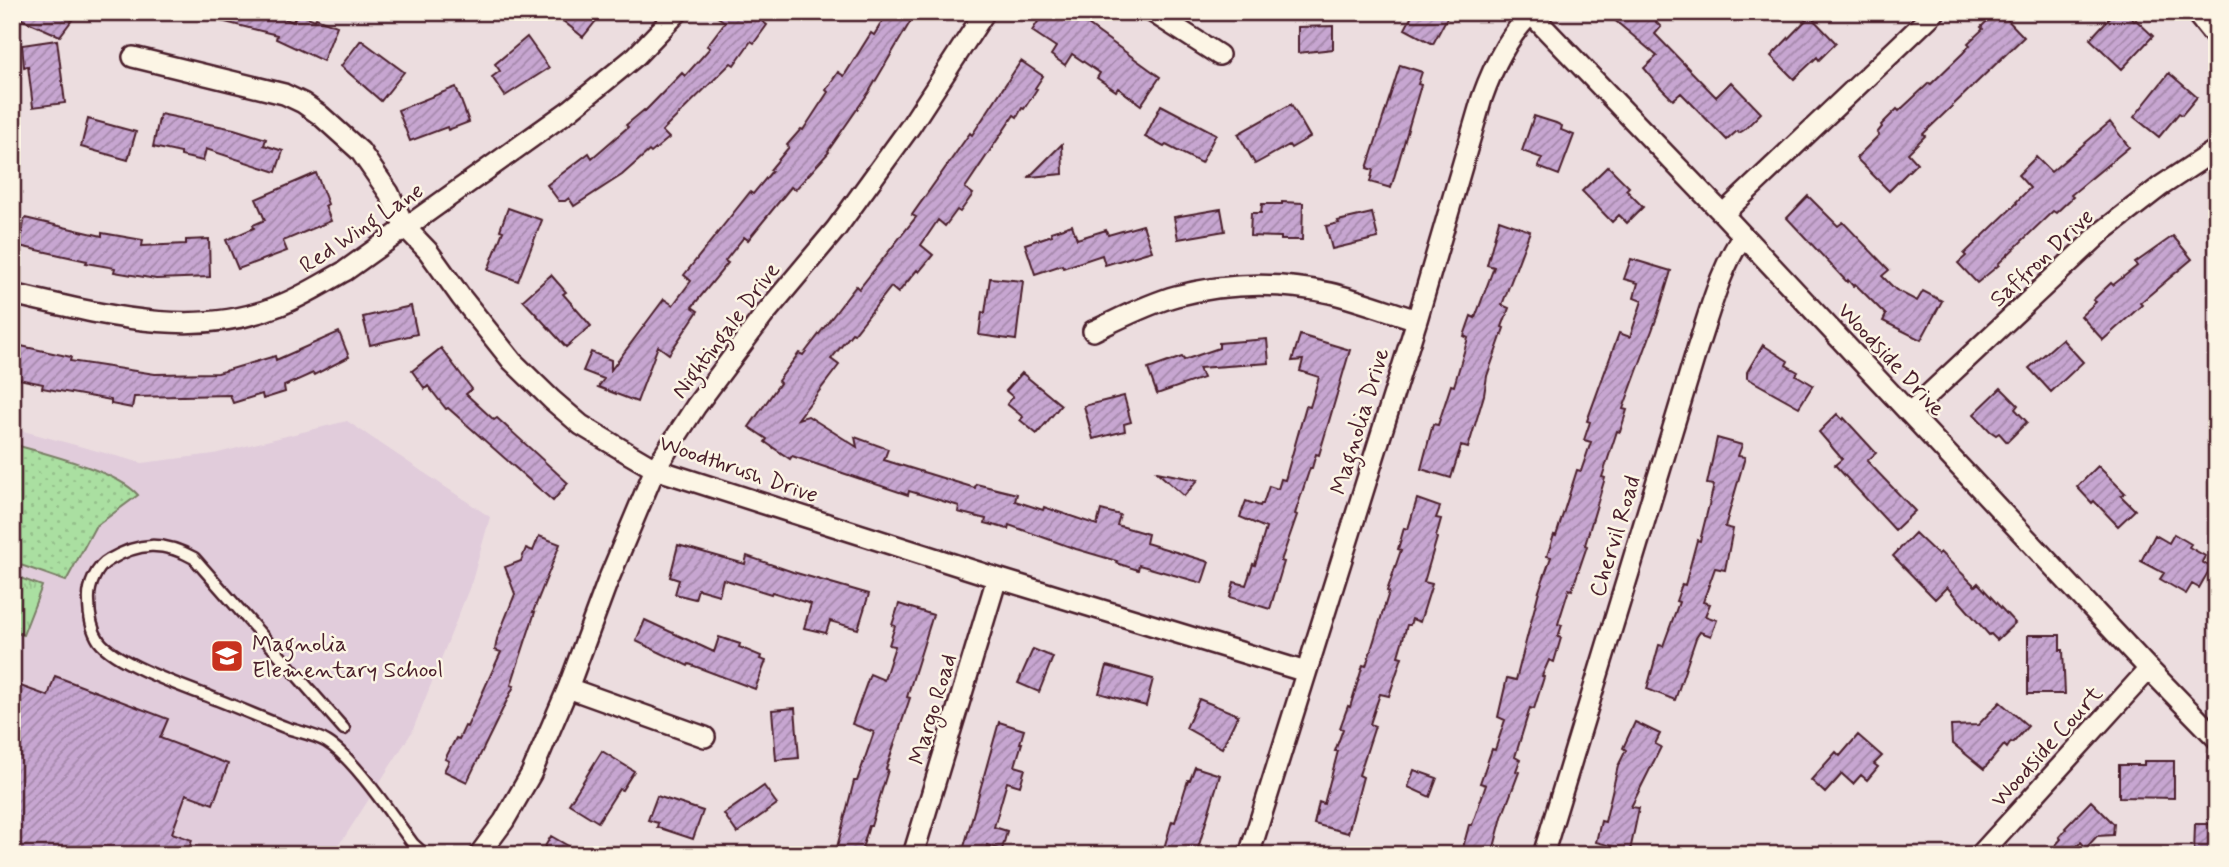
<svg xmlns="http://www.w3.org/2000/svg" width="2229" height="867" font-family="Mynerve,sans-serif">
<defs>
<pattern id="grass-dots" width="8" height="8" patternUnits="userSpaceOnUse" patternTransform="scale(1.75)"><rect width="8" height="8" fill="#aadfa1"/><path d="M2 2h.1M6 6h.1" fill="none" stroke="#94bf8b" stroke-width="1.8" stroke-linecap="round"/></pattern>
<pattern id="park-tufts" width="24" height="20" patternUnits="userSpaceOnUse" patternTransform="scale(1.75)"><rect width="24" height="20" fill="#aadfa1"/><path d="M3 7l-1-3M5 7V3M7 7l1-3M15 17l-1-3M17 17v-4M19 17l1-3" fill="none" stroke="#94bf8b"/></pattern>
<pattern id="building-hatch" width="6" height="6" patternUnits="userSpaceOnUse" patternTransform="scale(1.75)"><rect width="6" height="6" fill="#c7a6d1"/><path d="M-1 1l2-2M0 6l6-6M5 7l2-2" fill="none" stroke="#a487aa"/></pattern>
</defs>
<rect width="100%" height="100%" fill="#ecdddf"/>
<filter id="ink" filterUnits="userSpaceOnUse"><feTurbulence type="fractalNoise" baseFrequency=".0143" numOctaves="2"/><feDisplacementMap in="SourceGraphic" scale="14" xChannelSelector="R" yChannelSelector="G"/><feConvolveMatrix kernelMatrix="1 2 1 2 8 2 1 2 1" color-interpolation-filters="sRGB"/></filter>
<g filter="url(#ink)">
<path fill="#e1ccdb" d="M347 421 490 517 472 581 412 732 344 838 328 855H12V428L142 463 214 454Z"/>
<path fill="url(#grass-dots)" stroke="#7a7f66" stroke-width="2" d="M12 444C44 453 117 471 138 495L95 527 66 581 12 562Z"/>
<path fill="url(#park-tufts)" stroke="#7a7f66" stroke-width="2" d="M12 575 42 586 23 635 12 631Z"/>
<path fill="url(#building-hatch)" stroke="#4a1f2b" stroke-width="2" d="M12 12H78L60 36 12 15Z
M210 12H268L293 22 297 13 315 20 316 18 337 26 323 61 276 39 277 35 209 18Z
M552 12H603L583 37Z
M710 12H750L767 25 754 43 751 41 734 65 731 63 662 131 669 138 651 153 649 151 622 175 574 206 569 198 565 201H559L547 185 589 153 592 158 628 127 626 125 644 110 645 111 682 73 685 76 710 48 707 46 725 22Z
M888 12H916L869 92 828 151 829 152 795 190 791 187 748 240 744 237 725 261 728 263 692 307 698 311 669 354 658 346 637 402 598 387 604 379 583 371 591 352 611 360V370L664 299 673 305 691 281 684 275 750 192 753 194 772 171 770 170 789 147 787 145 801 129 803 130 828 92 826 90 838 72 844 76 871 33 874 35Z
M1044 12H1070L1160 77 1141 105 1118 88 1116 91 1097 78 1100 73 1072 54 1065 65 1051 55 1056 47 1032 31Z
M1414 12H1450L1433 44 1405 29Z
M1605 12H1665L1656 22 1661 27 1655 34 1716 97 1731 82 1761 113 1744 130 1739 133 1737 131 1727 140 1681 93 1673 100 1660 87 1644 68 1657 56Z
M1996 12H2000L2024 37 1923 134 1925 136 1908 153 1917 163 1889 191 1856 158 1879 135 1877 133 1882 127 1881 125 1897 109 1899 111 1929 83 1931 84 1963 53 1970 45 1968 43 1983 29 1981 27Z
M2115 12H2125L2134 21 2136 20 2153 36 2122 69 2090 39Z
M1810 16 1836 43 1819 60 1817 57 1794 79 1771 56Z
M1333 26V49L1298 53V27Z
M527 37 549 68 505 96 492 77 500 71 495 64Z
M57 40 65 103 33 107 28 66 24 67 22 45Z
M361 40 404 72 381 101 341 66Z
M1021 61 1043 76 1035 88 1037 89 1024 109 1022 108 1017 117 1014 115 965 188 973 194 960 212 957 210 945 226 938 220 921 245 933 255 919 272 917 270 898 293 891 287 854 334 852 333 831 359 839 365 798 419 808 416 857 447 855 437 888 449 884 460 975 488 976 484 1017 494 1015 501 1043 510 1044 507 1097 525 1101 510 1120 515 1117 525 1148 534 1146 543 1209 562 1202 583 1139 565 1138 570 1116 563 1117 561 1076 549 1009 525 1008 529 985 523 986 519 958 512 959 506 909 491 908 495 792 456 790 459 765 442 767 439 749 427 780 383 778 381 799 353 803 355 856 286 859 289 916 217 912 215 970 133 972 135Z
M1400 65 1422 72 1418 84 1421 85 1391 188 1370 182 1373 170 1367 168Z
M2169 73 2197 97 2182 115 2179 113 2159 137 2134 117Z
M456 87 469 122 448 130 447 127 410 141 398 110Z
M1291 104 1310 137 1291 148 1289 145 1255 164 1238 134Z
M1161 105 1216 134 1201 163 1166 145 1164 147 1145 137Z
M160 114 234 129 266 139 264 145 283 151 276 172 206 149 203 161 181 156V153L153 147Z
M1534 116 1556 123 1562 126 1561 130 1574 135 1559 175 1538 167 1542 158 1522 151Z
M88 119 136 132 128 160 81 147Z
M2110 122 2129 147 2071 195 2073 197 2056 213 2053 211 1998 264 1999 265 1977 283 1958 263 1966 256 1964 254 2017 203 2016 202 2030 188 2018 175 2036 157 2051 172Z
M1062 144 1063 174 1029 177Z
M1608 166 1629 187 1626 190 1643 207 1627 223 1619 215 1612 222 1582 191Z
M316 173 328 204 325 206 331 221 283 241 287 251 238 269 226 240 254 228 253 225 265 220 256 199Z
M1808 196 1838 226 1843 222 1889 270 1882 276 1896 290 1917 301 1923 291 1942 301 1921 340 1883 321 1886 315 1855 284 1853 286 1848 280 1847 282 1787 218Z
M1282 202 1303 203 1302 240H1281V237L1250 236 1251 213H1261L1262 204H1282Z
M508 208 542 220 518 281 488 270 503 231 500 230Z
M1221 209 1225 231 1178 239 1174 217Z
M1372 213 1378 238 1332 249 1326 226 1339 223 1338 221Z
M25 218 102 236V233L143 240 142 246 186 244V240L209 239 210 277 156 279 114 272 115 268 86 263 87 261 19 246Z
M1499 220 1530 231 1502 305 1509 308 1502 327 1504 328 1487 376 1484 395 1468 448 1461 446 1451 478 1421 469 1433 424 1438 425 1451 385 1454 386 1468 338 1464 336 1471 316 1475 318 1494 267 1487 265Z
M1072 225 1077 239 1106 230 1108 235 1143 225 1152 251 1105 265 1102 255 1063 268 1062 265 1035 274 1025 244 1052 235 1051 232Z
M2173 236 2192 259 2140 303 2142 305 2103 340 2081 316 2096 302 2093 300 2111 283 2113 285 2137 266 2135 263Z
M1631 259 1671 271 1657 317 1623 409 1627 410 1620 432 1617 431 1602 477 1605 478 1585 545 1587 546 1572 590 1569 589 1558 624 1562 625 1558 637 1561 638 1554 662 1549 660 1542 676 1544 677 1534 709 1530 708 1515 757 1520 760 1516 771 1519 772 1502 817 1492 855H1461L1469 825H1472L1486 785 1480 783 1492 749 1495 750 1505 720 1498 717 1507 678 1516 680 1539 591 1551 557 1547 556 1554 535 1556 536 1577 470 1581 471 1591 442 1584 440 1590 422 1587 421 1619 333 1630 337 1642 301 1634 298 1638 283 1624 279Z
M551 275 566 292 563 294 591 326 566 347 523 300Z
M990 278 1023 281 1016 340 979 335 982 312 985 313Z
M411 306 417 334 370 345 363 317Z
M339 332 349 357 314 375 313 373 284 386 285 392 263 399 262 394 233 403 230 395 134 397 132 408 111 404V400L42 388 43 384 14 378 21 346 71 357 70 361 155 374 218 373 275 356 276 360Z
M1300 335 1350 350 1319 455 1316 454 1312 468H1310L1295 514 1297 515 1281 561 1284 562 1270 609 1230 597 1234 582 1246 585 1253 564 1255 565 1266 528 1240 517 1246 501 1260 506 1261 504H1263L1269 486 1278 489 1281 479 1285 480 1306 406 1310 407 1319 377 1300 371 1303 360 1292 361Z
M1267 339 1269 363 1199 368 1203 378 1157 394 1148 369 1182 357 1184 360 1219 348V343Z
M2062 339 2083 362 2051 392 2029 368Z
M1763 345 1788 361 1786 365 1798 372 1796 375 1813 385 1799 407 1747 378V372Z
M441 348 472 389 466 394 494 420 497 418 568 483 553 501 448 408 446 409 428 386 425 389 412 371Z
M1022 373 1061 405 1037 434 1020 420 1023 417 1007 404 1013 397 1006 391Z
M2001 388 2018 405 2015 409 2027 422 2007 442 1999 433 1996 435 1990 431 1974 414Z
M1124 396 1131 422 1124 424 1125 431 1093 439 1084 406Z
M1837 414 1843 420 1844 418 1876 453 1867 461 1915 511 1895 530 1835 465 1842 459 1819 432Z
M1717 438 1742 445 1738 456 1745 457 1725 527 1733 529 1725 570 1715 568 1703 602 1710 604 1705 616 1717 620 1711 636 1700 632 1696 638 1675 700 1647 689 1659 645 1663 646 1679 602 1676 601 1682 584 1685 585 1697 540 1700 541 1714 485 1707 484Z
M2098 466 2125 493 2121 496 2135 510 2118 526 2094 501 2092 503 2077 487Z
M1157 472 1198 480 1184 496Z
M1417 499 1440 507 1436 518 1441 519 1436 537 1437 538 1424 582 1432 584 1420 622 1412 619 1410 625H1407L1398 656 1402 657 1389 696 1380 694 1370 724 1375 726 1359 775 1363 777 1348 833 1314 824 1319 802 1324 804 1338 751H1335L1343 729 1340 728 1348 706 1350 707 1363 665 1366 666 1389 592 1387 591 1401 550 1398 549 1404 528 1408 529Z
M1915 533 1938 555 1940 552 1975 586 1978 583 2015 623 1997 640 1991 634 1989 635 1947 587 1935 599 1893 556Z
M2174 534 2191 544 2189 547 2205 556 2202 562 2211 567 2199 588 2192 584 2186 594 2160 579 2164 573 2141 561 2155 535 2169 543Z
M539 536 560 544 533 612H535L511 685 514 686 467 782 444 771 449 761 445 759 456 738 459 739 465 726 467 727 501 652 495 650 497 639 515 594 505 567 521 561 526 548 533 551Z
M678 545 745 564 747 556 793 572 869 594 858 629 830 621 826 633 804 628 811 604 772 592 771 594 723 579 719 595 698 589 695 599 675 594 679 580 670 577Z
M899 604 933 615 907 697 910 698 886 769 888 770 871 826H869L860 855H835L854 781H857L874 732 852 724 870 674 884 680 895 646 889 645 895 626 892 625Z
M645 620 714 652 719 637 740 644 739 647 761 656 760 659 766 661 755 689 689 664 688 666 636 641Z
M2028 635H2060V650H2063L2065 694H2028Z
M1033 649 1053 657 1039 692 1018 683Z
M1107 666 1153 679 1146 706 1099 693Z
M55 676 168 719 160 738 228 764 213 804 186 794 172 833 192 840 187 855H12V683L48 696Z
M1199 699 1238 715 1222 748 1186 728Z
M2000 702 2028 726 2013 743 2011 742 2007 748 2004 745 1984 769 1952 743 1951 726 1978 725Z
M795 708 799 758 776 760 772 710Z
M999 722 1024 730 1020 743H1022L1015 766 1025 769 1020 786 1007 782 994 827 1007 831 1002 850 987 845 985 854 964 847Z
M1635 722 1660 734 1655 744 1661 747 1631 807 1639 808 1630 851 1596 842 1601 821 1605 822 1618 766 1626 750 1623 748Z
M1858 735 1882 756 1874 764 1878 767 1867 780 1861 775 1853 784 1842 774 1825 793 1811 780 1836 752 1840 756Z
M602 751 634 771 622 790 619 789 598 822 569 804Z
M2144 761H2174V798L2119 797V765H2144Z
M1195 767 1220 775 1196 855H1162L1172 821 1175 822 1188 780H1190Z
M1414 770 1437 778 1430 797 1408 787Z
M764 786 777 804 737 833 724 814Z
M657 796 703 811 693 839 657 827 658 823 648 820Z
M2091 801 2114 824 2113 835 2097 836 2086 848 2081 842 2069 855H2047L2061 839 2059 837 2066 829 2065 828Z
M2195 824H2217V855H2194Z
M551 836 584 855H540Z"/>
<g fill="none" stroke-linecap="round" stroke-linejoin="round">
<defs>
<path id="lane" d="M344 729 194 558C163 541 139 542 109 560 96 567 88 587 89 601 89 615 91 629 99 641 116 664 190 689 218 700 241 709 264 719 287 728 300 732 316 735 327 742 354 758 393 817 413 844L425 855"/>
<path id="street" d="M1152 12 1219 55
M2195 12 2217 39
M1531 14 1723 214 2149 669 2217 739
M133 57 284 94 303 103 320 115 360 151 389 193 405 227 428 251 461 297 512 361 552 400 581 425 631 455 655 469 997 578 1306 672
M1723 214 1935 12
M12 294C98 313 192 341 278 306 302 297 323 283 345 271L570 110 636 56 678 12
M1093 331C1119 319 1147 304 1176 296 1226 283 1280 282 1330 293 1359 300 1388 311 1417 320
M1909 413 2103 231 2161 186 2217 149
M568 688 705 737
M479 855 504 821 531 774 568 688 607 583 655 469 696 406 764 315 836 229 910 127 985 12
M913 855 997 578
M1249 855 1417 320 1482 98C1493 67 1508 35 1533 12
M1543 855 1697 349C1710 311 1720 269 1743 236
M1980 855 2149 669"/>
</defs>
<use href="#lane" stroke="#4a1f2b" stroke-width="15"/>
<use href="#street" stroke="#4a1f2b" stroke-width="24"/>
<use href="#lane" stroke="#fcf5e5" stroke-width="10"/>
<use href="#street" stroke="#fcf5e5" stroke-width="19"/>
</g>
</g>
<defs>
<symbol id="school-square" viewBox="-11 -11 22 22"><rect x="-9" y="-9" width="18" height="18" rx="4" fill="#c8321e" stroke="#fcf5e5"/><path d="M0-5L7-2L0 1L-7-2ZM-4 1L0 2.5L4 1V4Q0 6-4 4Z" fill="#fff"/></symbol>
</defs>
<g fill-rule="evenodd">
<use href="#school-square" x="208" y="637" width="38" height="38"/>
</g>
<g text-anchor="middle" stroke-width="5" stroke-linejoin="round" paint-order="stroke">
<g font-size="23" fill="#4a1f2b" stroke="#fcf5e5">
<text transform="translate(361 227) rotate(-34)" y="8">Red Wing Lane</text>
<text transform="translate(2041 257) rotate(-43)" y="8">Saffron Drive</text>
<text transform="translate(725 330) rotate(-53)" y="8">Nightingale Drive</text>
<text transform="translate(1892 359) rotate(47)" y="8">Woodside Drive</text>
<text transform="translate(1359 421) rotate(-73)" y="8">Magnolia Drive</text>
<text transform="translate(739 468) rotate(19)" y="8">Woodthrush Drive</text>
<text transform="translate(1614 536) rotate(-73)" y="8">Chervil Road</text>
<text transform="translate(932 709) rotate(-73)" y="8">Margo Road</text>
<text transform="translate(2046 746) rotate(-48)" y="8">Woodside Court</text>
</g>
<g font-size="23" fill="#4a1f2b" stroke="#fcf5e5" text-anchor="start">
<text x="252" y="651">Magnolia<tspan x="252" dy="26">Elementary School</tspan></text>
</g>
</g>
<rect width="2229" height="867" fill="none" stroke="#fcf5e5" stroke-width="42"/>
<rect x="21" y="21" width="2187" height="825" fill="none" stroke="#4a1f2b" stroke-width="2.5" filter="url(#ink)"/>
</svg>
